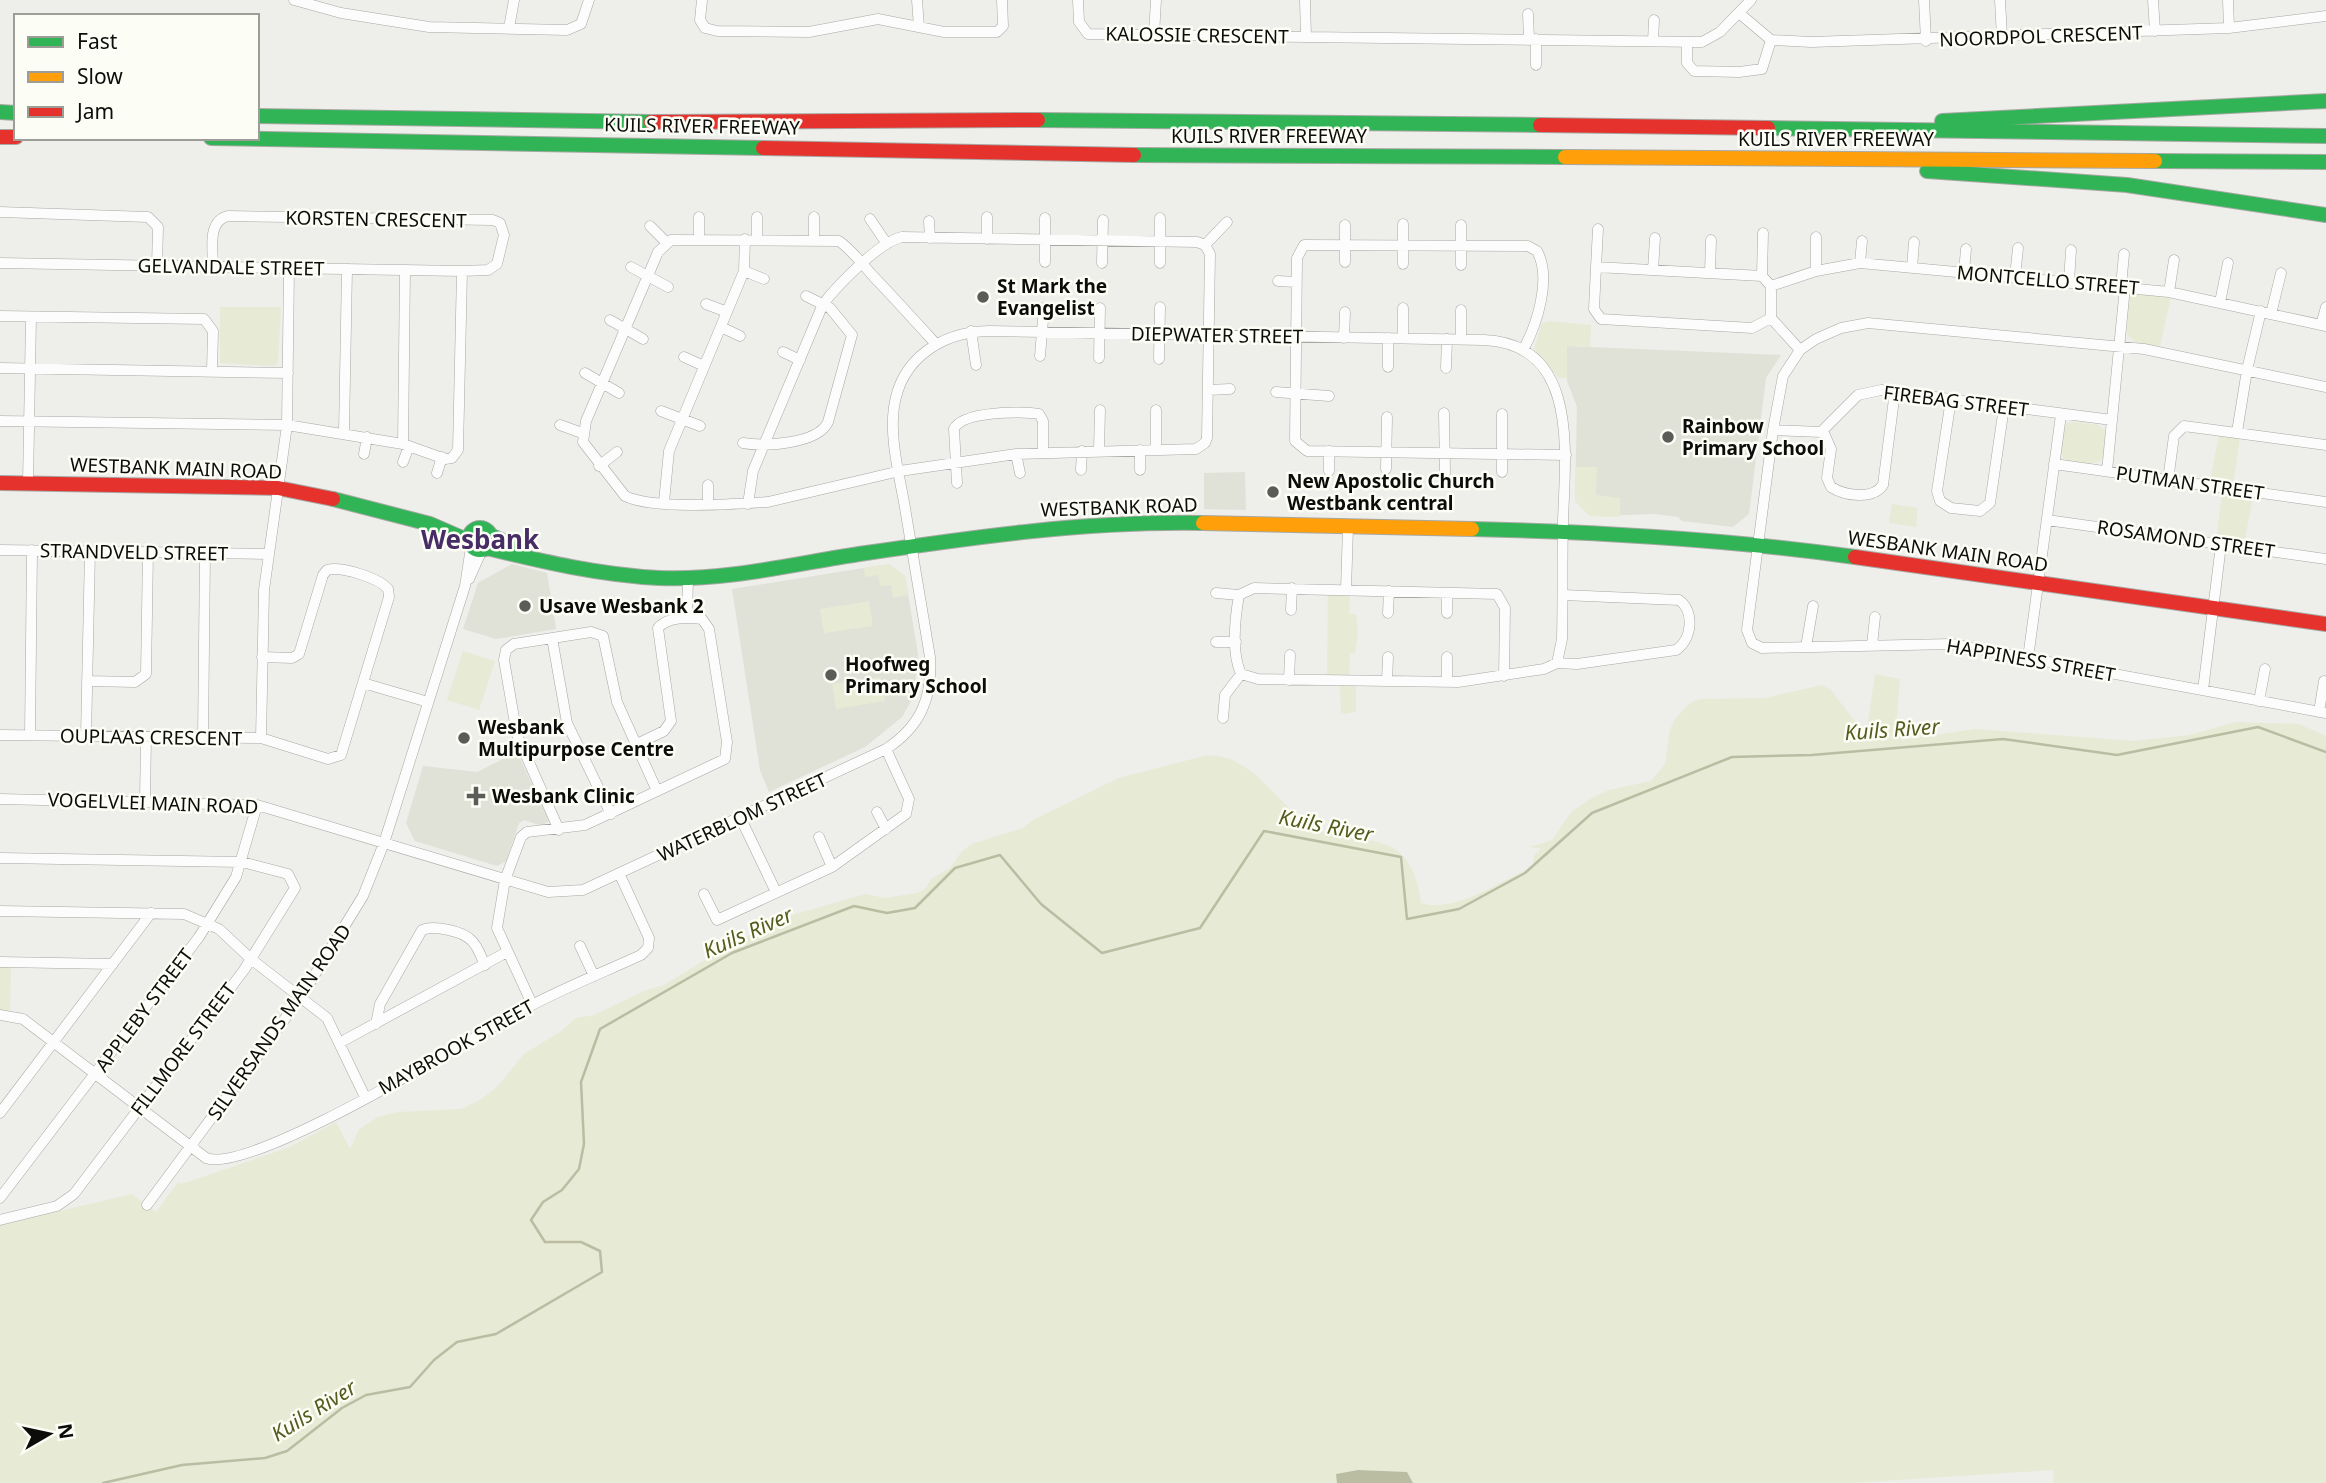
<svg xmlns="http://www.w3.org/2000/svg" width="2326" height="1483" font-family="'Noto Sans',sans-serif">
<rect width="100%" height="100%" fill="#eeeeea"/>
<path fill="#e0e1d7" d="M1567 346 1781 355 1766 378 1749 514 1733 527 1682 521 1678 517 1655 514 1590 516 1575 501 1577 407 1567 381Z
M1245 472 1246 510 1204 509V473Z
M512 564 547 573 556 629 496 639 463 629 478 583Z
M889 564 905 576 918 654 914 696 902 717 865 747 769 792 760 770 732 589Z
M517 752 549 821 542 826 524 820 519 823 506 861 497 866 415 841 406 823 423 766 477 772Z"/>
<path fill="#e7ead5" d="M2134 293 2171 297 2160 346 2137 343 2127 335 2128 298Z
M220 307H281L278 363 274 366 220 363Z
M1550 321 1591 325 1590 347 1567 346V378H1559L1534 349 1542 323Z
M2075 422 2098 425 2105 431C2110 454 2105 466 2080 463 2073 462 2068 462 2063 458 2058 448 2060 431 2067 423Z
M2219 434 2240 437 2233 486 2210 482Z
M1576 467H1597L1596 495 1620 498V517L1590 516 1575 501Z
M2222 492 2253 496 2244 545 2216 541Z
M1892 504 1918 508 1916 527 1889 523Z
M889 564 905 576 908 595 893 598 891 585 880 586 878 575 865 577 864 568Z
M1328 593 1350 594 1349 614H1356L1358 633 1355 653H1350L1349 678 1327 677Z
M869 601 873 626 824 633 820 609Z
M463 651 495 661 479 710 447 700Z
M1875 674 1900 679 1896 725 1902 740 1975 729 2134 741 2190 735 2236 722 2299 724 2326 736V1483H2054L2053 1470 1849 1483H1413L1406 1472 1358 1470 1337 1474V1483H0V1225L132 1194 156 1212 178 1182 182 1184 290 1147 336 1122 350 1149 359 1129 378 1117 398 1112 461 1109 480 1100 497 1087 524 1054 560 1032 576 1018 594 1015 644 991 664 985 733 943 793 915 865 894 885 898 918 893 926 888 931 879 950 868 962 851 972 844 1023 828 1033 820 1119 778 1204 756C1246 751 1271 795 1300 817L1316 815 1302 824C1359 851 1411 820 1421 903 1456 914 1501 880 1533 867L1534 856 1541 848 1530 847 1552 840 1571 812 1590 799 1609 790 1651 781 1665 764 1670 730 1675 719 1690 703 1701 699 1765 698 1822 685 1831 690 1866 736Z
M881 677 885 701 836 709 832 684Z
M1340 684 1356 685V712L1341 714Z
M0 965 11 966 10 1011H0Z"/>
<path fill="#babda2" d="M1358 1470 1407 1472 1413 1483H1337L1336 1474Z"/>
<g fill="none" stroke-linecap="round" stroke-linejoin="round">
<path stroke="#babda2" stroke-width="2.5" d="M103 1483 182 1465 265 1458 287 1451 342 1408 366 1395 410 1387 434 1360 457 1342 496 1334 602 1272 600 1251 581 1242H545L531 1220 543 1202 562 1190 579 1169 584 1144 581 1082 600 1029 732 953 854 906 887 913 915 908 955 868 1000 855 1041 904 1102 953 1200 928 1264 831 1401 857 1407 919 1459 909 1525 873 1592 813 1732 757 1812 755 2003 739 2117 755 2258 727 2326 752"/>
<defs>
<path id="street" d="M294 0 341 13 429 27 567 30 581 24 589 0
M702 0 700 20 705 28 717 31 809 32 878 19 944 32H997L1003 26 1002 0
M917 0 919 27
M1078 0 1079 22 1088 34 1306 37 1305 0
M1924 0 1926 41
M2000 0 2002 37
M2153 0 2155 31
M2228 0 2229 28
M1739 13 1771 40 1811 42 2229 28 2326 16
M1528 14 1529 39
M509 28 514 0
M1154 35 1156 0
M1306 37 1702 42 1720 32 1751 0
M1536 39V65
M1653 41 1654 20
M1687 42V63L1694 71 1739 72 1762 69 1771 40
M0 212 148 217 158 227 157 266
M987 217V239
M1045 218V262
M870 219 887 244
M929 221 930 238
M1345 225V262
M650 226 666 242
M699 238V217
M757 239V217
M814 239V217
M1205 245 1227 222
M0 263 462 271 488 270 497 264 504 235 500 223 493 220 228 216C207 221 213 249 213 267
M1102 263 1103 220
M1160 263V218
M1860 263 1862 241
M1403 264V224
M1461 265V225
M631 267 668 287
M1596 267 1598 229
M1912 268 1914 242
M1653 270 1655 238
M744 271 764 279
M1816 271V237
M1964 272 1966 249
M1710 273 1711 240
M1762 276 1763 233
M2015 277 2018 248
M1278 281 1296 282
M2069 282 2071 250
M1771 286 1816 271 1860 263 2169 292 2326 326
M2121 286 2124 254
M2169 292 2174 260
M2220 302 2228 263
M706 304 727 312
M1461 310V339
M2271 314 2281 273
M0 316 204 319 213 331 212 371
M1771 318V286L1762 276 1596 267 1594 309 1601 319 1752 328 1771 318 1800 350
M610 320 643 339
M2321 325 2326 307
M721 327 740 336
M971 331 976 365
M1344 338 1345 312
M1403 338V308
M1523 350C1537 325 1552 278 1537 251L1528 246 1304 245 1297 258 1295 441 1307 451 1566 455
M783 352 800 360
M1040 356 1044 308
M684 357 704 366
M1099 358 1100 308
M1159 359 1160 307
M1388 367V338
M0 368 288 373
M1446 368 1447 339
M585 373 619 393
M2326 387 2144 349 1868 323 1841 328 1816 339 1800 350 1783 376 1773 430 1747 630 1752 643 1762 648 1952 644 2326 713
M1208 390 1230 389
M1276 392 1329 396
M1951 399 1937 491 1940 501 1951 508 1980 511 1990 503 2004 407
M661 411 700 426
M1444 413 1445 473
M0 421 287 425 403 444 445 459 452 458 458 450 462 271
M560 425 582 433
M1773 430 1821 432 1858 395 1881 390 2112 420
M1823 431 1831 449 1827 478 1831 487C1845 496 1873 500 1883 485L1895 391
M344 432 347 269
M2237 432 2247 370 2261 311
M743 443C764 447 818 444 828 422L852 335 830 308 806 296
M403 444 405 270
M1099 450 1100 410
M1156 450V410
M1329 451V471
M364 454 367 437
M1016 454 1020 473
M403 462 409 446
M2054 464 2326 502
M599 466 617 452
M1386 469 1387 417
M1081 470 1082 451
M1140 470V450
M2107 471 2125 287
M1502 472V414
M437 473 442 457
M2168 480 2174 436 2184 426 2326 445
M28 483 31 317
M957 483 954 429C962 411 1022 411 1039 414L1043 421V452
M708 485V504
M664 502 669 451 744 271 745 239
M748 504 753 471 823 304C838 285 879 242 902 237L1197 242 1205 245 1210 254 1207 438 1205 443 1196 449 1016 454 900 471 768 502C735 504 654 510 625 496L583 442 586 421 658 252 671 240 839 241C852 250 863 265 874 277 895 299 915 321 935 343
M2047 520 2326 559
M0 550 268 554
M469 579 482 550
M1346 590 1348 527
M1216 593 1239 595
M1291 610 1292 588
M1388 613 1389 591
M1447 613V593
M687 618 688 576
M552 638 567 723 611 814
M1216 642H1236
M1872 645 1875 617
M1806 647 1813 606
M2028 658 2061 415
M1557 663 1577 664 1676 650C1692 640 1695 611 1679 600L1563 595
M1241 674C1231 652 1235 618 1239 595L1254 588 1497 594 1505 608 1504 676
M1289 680 1290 655
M87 681 135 682 146 674 148 552
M1387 681 1388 657
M1447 682V657
M363 683 428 702
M2203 690 2221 545
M2259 701 2265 669
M2319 712 2324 681
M0 735 261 738 264 590 287 425 289 268
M30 735 32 550
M86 736 90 551
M203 738 205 553
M261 738 328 759 341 755 389 597 388 589C379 578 341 566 327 570L323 575 299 654 292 658 262 657
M0 799 257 805 548 892 583 890 886 749C920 727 933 698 930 657 922 609 914 562 906 514 901 481 889 441 894 407 901 358 942 332 989 331L1484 340C1580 344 1565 454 1563 521 1562 560 1563 600 1562 639L1557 663 1544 669 1458 682 1258 679 1241 674 1225 695 1223 718
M145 801 146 737
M877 812 886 829
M740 817 776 892
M559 830 517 735 504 660 506 650 514 644 591 632 603 636 617 702 657 791
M819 837 832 867
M0 858 242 862 288 874 295 888 244 970 74 1194 57 1206 0 1220
M704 894 717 920 832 867 906 814 909 799 886 749
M0 911 184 914 219 929 251 959 327 1018 365 1097
M580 946 594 976
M0 962 113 964
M532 1004 497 928 505 880 521 837 527 832 585 825 725 759 727 742 709 629 702 619C688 617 668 617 658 628L671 721 664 731 635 745
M0 1015 23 1019 206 1158C252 1175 477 1034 530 1006 566 987 604 972 641 955L648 948 649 938 619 873
M376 1024 380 1004 422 930C434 925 462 931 471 940 478 946 481 957 485 965
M341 1042 507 952
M0 1113 151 913
M0 1198 199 937 236 877 257 805
M147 1205 301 997 363 896 384 843 465 586 471 547"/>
<path id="fast" d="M0 112 16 113
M257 116 651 122
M1038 120 1540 125
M1942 121 2326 101
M1768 128 2326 136
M211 138 763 148
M1134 155 1565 157
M2155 161 2326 162
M1927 171 2127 185 2326 215
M333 499 430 524 469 541
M469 539a11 11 0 1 1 22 0a11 11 0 1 1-22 0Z
M1472 529C1602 532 1727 539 1855 557
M490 535 517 547
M487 548C544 562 600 575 659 578 725 581 794 564 859 554 974 537 1086 521 1203 523"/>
<path id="slow" d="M1565 157 2155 161
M1203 523 1472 529"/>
<path id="jam" d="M651 122 1038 120
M1540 125 1768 128
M0 137H16
M763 148 1134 155
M0 483 278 488 333 499
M1855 557 2326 624"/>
</defs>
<use href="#street" stroke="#a7a8a4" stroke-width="11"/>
<use href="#fast" stroke="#a7a8a4" stroke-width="16"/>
<use href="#slow" stroke="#a7a8a4" stroke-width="16"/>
<use href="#jam" stroke="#a7a8a4" stroke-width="16"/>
<use href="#street" stroke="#fcfcfc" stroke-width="10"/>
<use href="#fast" stroke="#30b455" stroke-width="14"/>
<use href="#slow" stroke="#ff9f0a" stroke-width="14"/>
<use href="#jam" stroke="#e5322d" stroke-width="14"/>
</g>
<g fill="#5b5c58" stroke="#fcfdf5" stroke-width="2.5">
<circle cx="983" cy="297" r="7"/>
<circle cx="1668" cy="437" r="7"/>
<circle cx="1273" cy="492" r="7"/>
<circle cx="525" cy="606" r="7"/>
<circle cx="831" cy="675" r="7"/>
<circle cx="464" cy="738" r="7"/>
<path d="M472.5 785.5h7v7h7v7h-7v7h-7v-7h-7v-7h7z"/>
</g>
<g text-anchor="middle" stroke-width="5" stroke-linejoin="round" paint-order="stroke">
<g font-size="19" fill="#0c0d0a" stroke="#fcfdf5">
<text transform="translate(1197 35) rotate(1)" y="7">KALOSSIE CRESCENT</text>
<text transform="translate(2041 36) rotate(-2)" y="7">NOORDPOL CRESCENT</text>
<text transform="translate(702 126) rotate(1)" y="7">KUILS RIVER FREEWAY</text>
<text x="1269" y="143">KUILS RIVER FREEWAY</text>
<text x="1836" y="146">KUILS RIVER FREEWAY</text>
<text transform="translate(376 219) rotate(1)" y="7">KORSTEN CRESCENT</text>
<text transform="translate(231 267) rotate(1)" y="7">GELVANDALE STREET</text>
<text transform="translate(2048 280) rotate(5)" y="7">MONTCELLO STREET</text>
<text transform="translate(1217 335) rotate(1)" y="7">DIEPWATER STREET</text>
<text transform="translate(1956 401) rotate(7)" y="7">FIREBAG STREET</text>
<text transform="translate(176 468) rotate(2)" y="7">WESTBANK MAIN ROAD</text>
<text transform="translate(2190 483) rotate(8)" y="7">PUTMAN STREET</text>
<text transform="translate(1119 507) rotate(-2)" y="7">WESTBANK ROAD</text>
<text transform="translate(2186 539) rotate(8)" y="7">ROSAMOND STREET</text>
<text transform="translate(1948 551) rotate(8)" y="7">WESBANK MAIN ROAD</text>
<text transform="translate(134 552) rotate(1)" y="7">STRANDVELD STREET</text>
<text transform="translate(2031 660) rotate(10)" y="7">HAPPINESS STREET</text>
<text transform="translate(151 737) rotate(1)" y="7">OUPLAAS CRESCENT</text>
<text transform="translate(153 803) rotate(2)" y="7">VOGELVLEI MAIN ROAD</text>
<text transform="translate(742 817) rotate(-25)" y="7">WATERBLOM STREET</text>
<text transform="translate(144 1010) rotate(-53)" y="7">APPLEBY STREET</text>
<text transform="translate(279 1022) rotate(-55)" y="7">SILVERSANDS MAIN ROAD</text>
<text transform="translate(456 1047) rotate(-29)" y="7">MAYBROOK STREET</text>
<text transform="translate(183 1049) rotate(-53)" y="7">FILLMORE STREET</text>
</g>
<g font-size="19" font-weight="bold" fill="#0c0d0a" stroke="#fcfdf5" text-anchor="start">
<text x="997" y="293">St Mark the<tspan x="997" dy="22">Evangelist</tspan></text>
<text x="1682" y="433">Rainbow<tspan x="1682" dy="22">Primary School</tspan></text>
<text x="1287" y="488">New Apostolic Church<tspan x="1287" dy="22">Westbank central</tspan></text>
<text x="539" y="613">Usave Wesbank 2</text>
<text x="845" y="671">Hoofweg<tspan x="845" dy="22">Primary School</tspan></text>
<text x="478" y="734">Wesbank<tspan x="478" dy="22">Multipurpose Centre</tspan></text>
<text x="492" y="803">Wesbank Clinic</text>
</g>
<g font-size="21" font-style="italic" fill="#555b1f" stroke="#fcfdf5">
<text transform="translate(1892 730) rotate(-4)" y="7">Kuils River</text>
<text transform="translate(1326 826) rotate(11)" y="7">Kuils River</text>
<text transform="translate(748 933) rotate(-24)" y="7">Kuils River</text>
<text transform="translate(314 1411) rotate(-32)" y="7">Kuils River</text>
</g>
<g font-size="26" font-weight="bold" fill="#482c66" stroke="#fcfdf5">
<text x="480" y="549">Wesbank</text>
</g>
</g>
<rect x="14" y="14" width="245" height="126" fill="#fcfdf5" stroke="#9c9d97" stroke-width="2"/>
<rect x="28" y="37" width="35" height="10" fill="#30b455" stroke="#9c9d97" stroke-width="2"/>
<text x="77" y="49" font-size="21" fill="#0c0d0a">Fast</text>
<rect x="28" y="72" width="35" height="10" fill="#ff9f0a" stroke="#9c9d97" stroke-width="2"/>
<text x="77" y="84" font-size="21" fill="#0c0d0a">Slow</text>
<rect x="28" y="107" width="35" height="10" fill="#e5322d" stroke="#9c9d97" stroke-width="2"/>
<text x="77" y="119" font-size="21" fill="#0c0d0a">Jam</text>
<g transform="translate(49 1434) rotate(81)" stroke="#fcfdf5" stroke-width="5" paint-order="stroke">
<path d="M0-5L12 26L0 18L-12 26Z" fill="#0c0d0a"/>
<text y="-10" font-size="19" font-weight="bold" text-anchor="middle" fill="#0c0d0a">N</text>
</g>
</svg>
